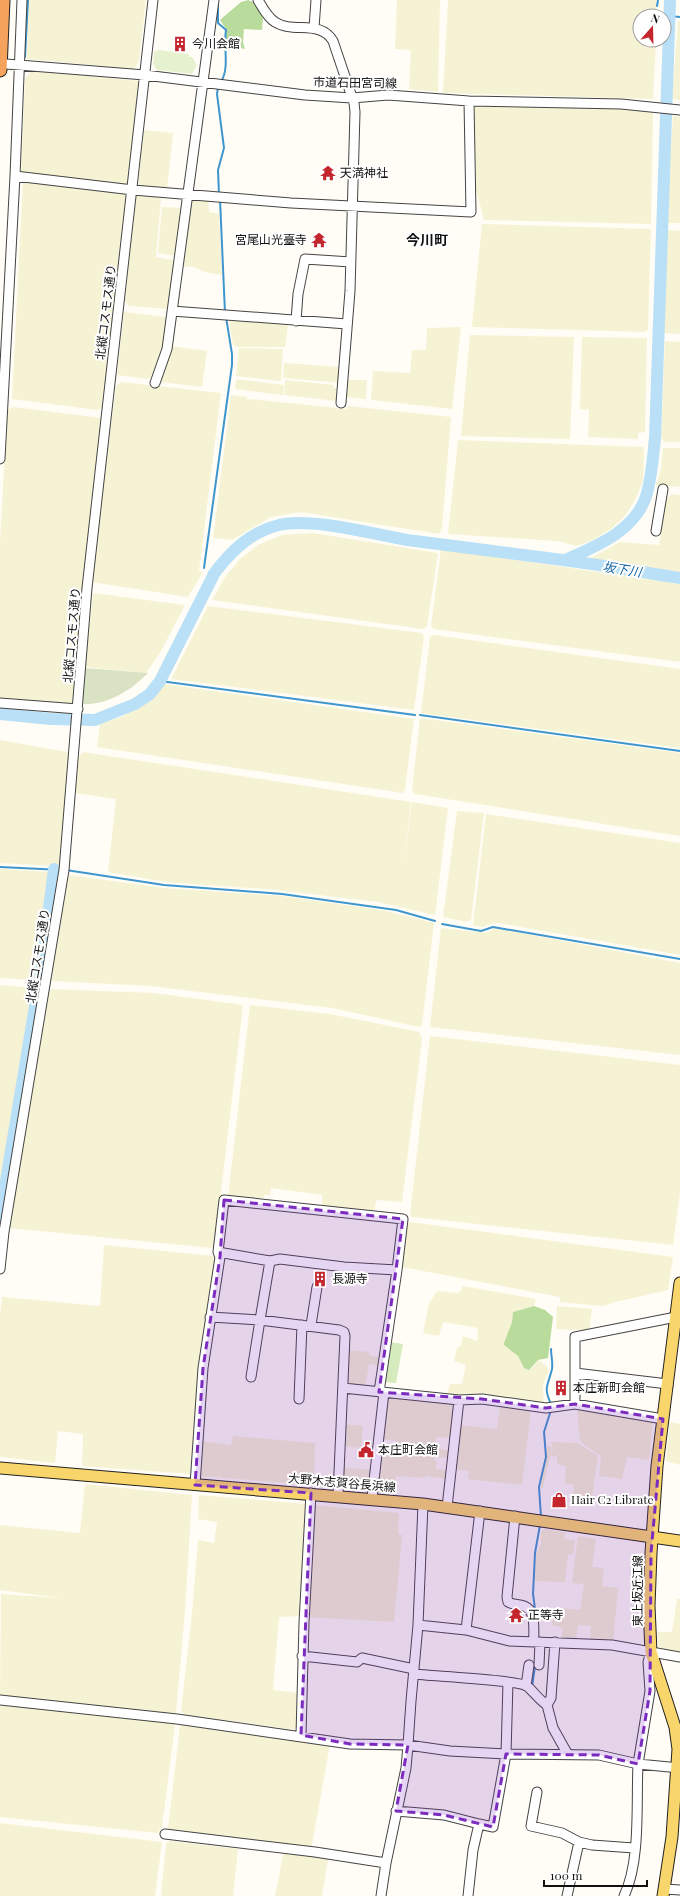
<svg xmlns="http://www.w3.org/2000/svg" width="680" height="1896" font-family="'Playfair Display','Noto Sans JP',serif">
<rect width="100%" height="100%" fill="#fffdf5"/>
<path fill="#f6f3d4" d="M29 0H146L139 61 134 69 27 59Z
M397 0H440L438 92 409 89 411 50 395 49Z
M448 0H656L657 16H640V40H656L653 99 443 93Z
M678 21H680V100L672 99Z
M32 70 139 81 127 186 23 174 21 172 25 79Z
M474 106 630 109 653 112 651 224 484 220 476 189Z
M673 116 680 117V223H666Z
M144 130 173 133 167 189 138 186Z
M23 180 126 192 102 408 98 410 12 399Z
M136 194 161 198 156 257 173 260V280L168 309 129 306 125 301Z
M189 196 208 198 209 212 219 214 222 275 205 272 193 267 180 266Z
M162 207 184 208 177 256 158 253Z
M482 224 651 229 648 330 644 332 472 327Z
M667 230 680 231V334L664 333Z
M124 312 167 317 162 348 151 377 147 379 117 375Z
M229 320 288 324 285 347H238L233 345Z
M461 327 452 409 371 400 373 371 410 373 412 350H426L427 328Z
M470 335 574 337 570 439 461 436Z
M582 337 647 338 645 432 638 433V439L588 437 589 410 580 409Z
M665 341 680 342V442H664L661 437Z
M170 346 207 351 202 387 161 382 158 378Z
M239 348 283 349 281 381 236 376Z
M284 363 341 367V383L283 378Z
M236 379 284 385 283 395 235 389Z
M285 380 334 385V388H337V401L284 395Z
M345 380H367L366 399 344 397Z
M121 382 221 393 199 571 203 572 188 597 91 582 116 386Z
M231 395 247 397V400L249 399 347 409 348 406 451 417 442 528 439 534 301 512 271 517 232 540 213 538Z
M14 407 101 418 73 701 71 705 0 699V543L7 410Z
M458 440 644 447 643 481 635 500 625 516 612 528 595 539 577 546 557 541 448 534Z
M663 448H680V487L656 485 661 470Z
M672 494 680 495V574L589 559 620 542 659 545 666 499Z
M313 533 438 553 427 626 423 629 212 600 225 577 240 559 258 545 282 535Z
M441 549 680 584V662L434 629 431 626Z
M93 593 185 605 160 653 146 673 85 667Z
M208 606 422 633 424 637 414 710 171 679Z
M434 635 680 669V748L421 713 430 637Z
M164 684 414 719 405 789 403 793 97 747 100 724 121 717 141 707Z
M420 718 680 753V836L415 794 412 790Z
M0 740 67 752 69 757 59 866 0 863Z
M83 752 411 802 403 869 412 802 448 808 435 915 377 902 277 890 166 882 108 872 116 799 75 793 79 757Z
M457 811 484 813 471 920 466 922 443 917Z
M486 814 680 843V955L498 923 490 924 484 927 473 926Z
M0 869 50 872 33 980 0 978Z
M69 875 164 888 282 896 387 911 434 923 422 1025 419 1027 332 1008 150 986 50 981Z
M441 928 487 933 495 928 680 963V1055L430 1027Z
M0 985 34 988 0 1190Z
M50 989 154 993 243 1005 215 1243 212 1248 9 1228Z
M250 1005 330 1014 419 1032 422 1039 402 1202 376 1200 374 1214 322 1208V1195L271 1188 270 1195H264L263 1201 228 1197Z
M430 1036 680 1065V1192L673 1245 412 1217 410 1215Z
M410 1222 673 1257 668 1290 615 1302 603 1306 560 1302V1297L402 1267 406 1226Z
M104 1245 214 1256 216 1259 199 1370 190 1474 82 1466 83 1434 58 1431 55 1463 0 1457V1315L2 1297 100 1306Z
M463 1286 536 1299 534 1306 513 1312 512 1322 504 1343 518 1356 524 1368 533 1367 538 1360 548 1367V1373L543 1385 544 1404 447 1395 450 1384H462L466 1365 454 1361 457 1348 461 1345 463 1336 477 1341 478 1328 443 1322 439 1336 423 1333 429 1304 437 1291 459 1293Z
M557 1306 592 1309 589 1330 556 1329Z
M346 1350 369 1352V1355L381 1358 379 1366 369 1364 365 1387 348 1385 345 1382Z
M392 1395 456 1402 453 1438 436 1437 435 1448 451 1451 450 1457 447 1458 434 1457V1461H437L436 1469 449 1470 448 1479 426 1476 425 1478 396 1476 393 1490 376 1489 380 1450 395 1452 396 1441 382 1439 387 1398Z
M500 1406 531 1409 522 1485 468 1479 469 1471 454 1469 458 1425 497 1429Z
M577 1407 653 1420 649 1460 627 1457 622 1479 599 1476 601 1456 584 1445 580 1441Z
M670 1422 680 1424V1465L666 1461Z
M343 1424 363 1426 361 1448 342 1446Z
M233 1436 315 1443 314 1485 198 1476 200 1441 231 1445Z
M551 1442 578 1443 598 1456 591 1505 573 1504 574 1485 565 1483 566 1466 557 1464V1457L551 1456 553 1448Z
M548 1445 552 1448 543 1488H541L542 1474Z
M341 1467 371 1470 370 1488 340 1485Z
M85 1484 192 1495 185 1611 176 1713 173 1715 0 1698 1 1594 61 1598 0 1590V1525L80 1533Z
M199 1495 307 1504 302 1616 279 1617 273 1690 298 1693 297 1724 294 1730 235 1721 188 1717 181 1711 192 1614 198 1540 214 1543 217 1522 198 1519Z
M314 1505 399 1513 398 1534 402 1535 394 1622 306 1617Z
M545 1529 565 1532 564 1539 575 1540 573 1554 568 1555 565 1582 534 1581 536 1556 541 1543V1531Z
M578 1536 596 1539 592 1567 604 1568 602 1586 618 1588 613 1644 590 1641 591 1626 578 1625 576 1640 561 1639 563 1628 552 1625 554 1612 563 1608 580 1610 584 1584 572 1583Z
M677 1599H680V1655L660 1650 656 1632H672Z
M0 1704 173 1722 175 1725 162 1826 158 1833 0 1817Z
M183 1723 330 1744 311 1850 172 1832 168 1829 180 1725Z
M0 1823 162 1842 155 1896H0Z
M170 1841 238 1849 233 1896H161L166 1843Z
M287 1852 326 1857 328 1860 322 1896H275L283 1855Z"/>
<path fill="#d5ebbd" d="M389 1342 403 1344 396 1383 384 1382Z"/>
<path fill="#b9dc9c" d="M248 0 253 2 263 18 262 30 244 29 243 42 245 49 230 46 225 43 226 29 220 20 241 2Z
M534 1306 545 1310 553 1317 548 1358 538 1360 529 1370 524 1368 518 1356 504 1345V1343L512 1322 513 1312Z"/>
<path fill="#d9e3c4" d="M85 668 148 673C130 691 108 705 82 704Z"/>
<path fill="#e6f2cf" d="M159 50 189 54V57H192L197 65 192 74 157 70 153 64 154 52Z"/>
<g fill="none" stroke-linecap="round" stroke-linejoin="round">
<path stroke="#3f96cf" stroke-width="2" d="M218 1V23L226 30C223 47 230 67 221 82
M657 6 658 0
M670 16 680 17
M25 57 28 0
M218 87 217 94 224 148 218 170 219 195
M220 199 225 313
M204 568 232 365V354L226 317
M210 574 213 576
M160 681 415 715
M420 715 680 751
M0 867 62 870
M66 870 164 885 282 894 396 910 435 921
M442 924 481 931 493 927 680 959
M551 1349C551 1355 553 1363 552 1369 548 1386 543 1387 551 1404
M541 1517 539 1487 546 1457 544 1432 551 1410
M536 1616 533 1594 535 1553 540 1525
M532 1687 535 1666"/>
<path stroke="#b9e0f7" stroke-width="12" d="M565 560C597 546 637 530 647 493 652 475 653 456 655 438L670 0
M213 575C230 552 250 532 279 525 311 517 373 534 407 540 459 547 511 553 563 560 602 565 641 572 680 578
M0 714 51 719 95 720 135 704 150 694 160 681 213 576
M40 980 54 869
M0 1217 38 988"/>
<defs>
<path id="minor" d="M258 0C263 8 267 17 275 22 293 34 320 19 333 41L354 103 355 112 350 291 341 403
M314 28 316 0
M6 64 145 75 305 95 352 98 388 95 469 101 621 104 680 110
M15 176 133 190 291 203 471 212 469 101
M172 311 347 324
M296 321 298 294 305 259 351 262
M155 383 167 349 214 0
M0 459 15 176 22 0
M656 531 663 489
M0 703 78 709
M270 1261 260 1320 339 1330 344 1332 345 1336 338 1495
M0 1269 4 1232 64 870 87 588 153 0
M210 1317 260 1320 251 1377
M311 1325 317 1287
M575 1373 668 1384
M343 1388 459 1400 482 1399 546 1408 575 1404 663 1419
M379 1392 397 1270
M299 1399 302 1325
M575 1404V1337L676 1317
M195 1485 203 1368 220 1257 218 1252 224 1200 403 1219 397 1270 344 1267 280 1259 270 1261 218 1252
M372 1498 384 1392
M447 1507 459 1400
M515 1516 507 1597 508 1602C513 1605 518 1604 524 1606 537 1611 533 1630 534 1641
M418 1625 466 1630 509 1641 612 1645 680 1657
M466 1630 480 1511
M651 1652 648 1662 650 1691 638 1764 680 1768
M302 1656 357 1662 362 1658 414 1669
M539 1665 540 1642
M414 1674C430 1676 518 1680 527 1686 534 1692 539 1700 547 1705L553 1728 567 1753
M526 1686 529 1665
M0 1700 177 1719 350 1744 408 1745 450 1751 506 1754 599 1755 638 1764C636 1802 641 1861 624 1896
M547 1705 551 1698 555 1642
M301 1735 304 1623 311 1493
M537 1792 531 1826 562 1833 579 1842 592 1845 634 1848
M396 1811 444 1815 479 1824 473 1850 468 1896
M479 1824 493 1827 506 1754 508 1682
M165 1834 315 1852 386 1863
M665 1889 680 1890
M381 1896 386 1863 406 1768 408 1745 411 1701 418 1625 423 1504
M567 1896 579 1842"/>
<path id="major" d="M0 1468 423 1504 680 1541
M663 1896 672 1837 678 1749 675 1727 651 1652 649 1606 651 1553 657 1466 680 1283"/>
<path id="highway" d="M0 70 3 0"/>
</defs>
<use href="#minor" stroke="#444" stroke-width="11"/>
<use href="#major" stroke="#222" stroke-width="13"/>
<use href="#highway" stroke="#222" stroke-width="15"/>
<use href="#minor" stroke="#fff" stroke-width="9"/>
<use href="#major" stroke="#f9d66b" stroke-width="11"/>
<use href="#highway" stroke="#f5a25d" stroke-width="13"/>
</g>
<path fill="#7b2cbf" fill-opacity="0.2" stroke="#7b2cbf" stroke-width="3" stroke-dasharray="8 5" stroke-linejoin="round" d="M224 1200 403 1219 379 1392 482 1399 546 1408 575 1404 663 1419 651 1553 650 1691 638 1764 599 1755 506 1754 493 1827 444 1815 396 1811 408 1745 350 1744 301 1735 311 1493 195 1485 203 1368 220 1257Z"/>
<defs>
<symbol id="building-bare" viewBox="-9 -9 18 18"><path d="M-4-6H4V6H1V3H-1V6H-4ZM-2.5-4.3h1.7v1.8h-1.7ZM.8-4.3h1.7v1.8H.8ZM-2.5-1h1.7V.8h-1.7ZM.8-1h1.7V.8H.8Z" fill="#c4262e" stroke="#fff" stroke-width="2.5" paint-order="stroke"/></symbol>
<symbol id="temple-bare" viewBox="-9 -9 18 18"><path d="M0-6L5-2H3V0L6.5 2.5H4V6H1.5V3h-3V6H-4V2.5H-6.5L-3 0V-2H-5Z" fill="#c4262e" stroke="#fff" stroke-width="2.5" paint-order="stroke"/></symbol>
<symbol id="civic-bare" viewBox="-9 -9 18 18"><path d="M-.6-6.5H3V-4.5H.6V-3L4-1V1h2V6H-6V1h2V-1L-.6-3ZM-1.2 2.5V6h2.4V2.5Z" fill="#c4262e" stroke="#fff" stroke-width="2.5" paint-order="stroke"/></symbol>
<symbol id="shop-bare" viewBox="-9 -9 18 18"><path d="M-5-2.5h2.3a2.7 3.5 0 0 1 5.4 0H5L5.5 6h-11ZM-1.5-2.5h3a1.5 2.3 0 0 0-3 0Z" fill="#c4262e" stroke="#fff" stroke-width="2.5" paint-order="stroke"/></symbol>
</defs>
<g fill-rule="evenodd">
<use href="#building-bare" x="169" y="33" width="22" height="22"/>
<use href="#temple-bare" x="317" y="162" width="22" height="22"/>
<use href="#temple-bare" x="308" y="229" width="22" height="22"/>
<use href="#building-bare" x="309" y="1268" width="22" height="22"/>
<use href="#building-bare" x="550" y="1377" width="22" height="22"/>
<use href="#civic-bare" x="355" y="1439" width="22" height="22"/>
<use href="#shop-bare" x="548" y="1489" width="22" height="22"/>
<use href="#temple-bare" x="505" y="1604" width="22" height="22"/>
</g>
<g text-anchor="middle" stroke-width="4" stroke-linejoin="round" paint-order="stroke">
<g font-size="12" fill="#111" stroke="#fff" text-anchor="start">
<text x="192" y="48">今川会館</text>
<text x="340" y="177">天満神社</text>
<text x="307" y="244" text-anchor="end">宮尾山光臺寺</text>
<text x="332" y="1283">長源寺</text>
<text x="573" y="1392">本庄新町会館</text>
<text x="378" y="1454">本庄町会館</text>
<text x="571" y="1504">Hair C2 Librate</text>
<text x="528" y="1619">正等寺</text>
</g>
<g font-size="12" fill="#111" stroke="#fff">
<text transform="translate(355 83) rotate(1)" y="4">市道石田宮司線</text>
<text transform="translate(106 312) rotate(-83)" y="4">北縦コスモス通り</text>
<text transform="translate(72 635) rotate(-85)" y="4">北縦コスモス通り</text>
<text transform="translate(38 956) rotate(-81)" y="4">北縦コスモス通り</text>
<text transform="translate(342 1483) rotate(5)" y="4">大野木志賀谷長浜線</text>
<text transform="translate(638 1591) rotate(-90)" y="4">東上坂近江線</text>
</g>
<g font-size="13" font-style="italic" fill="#1768a6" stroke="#fff">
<text transform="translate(622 569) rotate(9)" y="5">坂下川</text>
</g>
<g font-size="14" font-weight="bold" fill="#111" stroke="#fff">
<text x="427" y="245">今川町</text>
</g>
</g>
<g transform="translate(652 28) rotate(20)"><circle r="19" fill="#ffffff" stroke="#a0a0a0"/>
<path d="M0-3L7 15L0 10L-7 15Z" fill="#c4262e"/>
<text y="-6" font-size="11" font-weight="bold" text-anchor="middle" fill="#111111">N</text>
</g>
<path d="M544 1880v6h103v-6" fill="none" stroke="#111111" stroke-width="2"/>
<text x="550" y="1880" font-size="12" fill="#111111" stroke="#ffffff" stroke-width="3" paint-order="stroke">100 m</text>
</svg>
